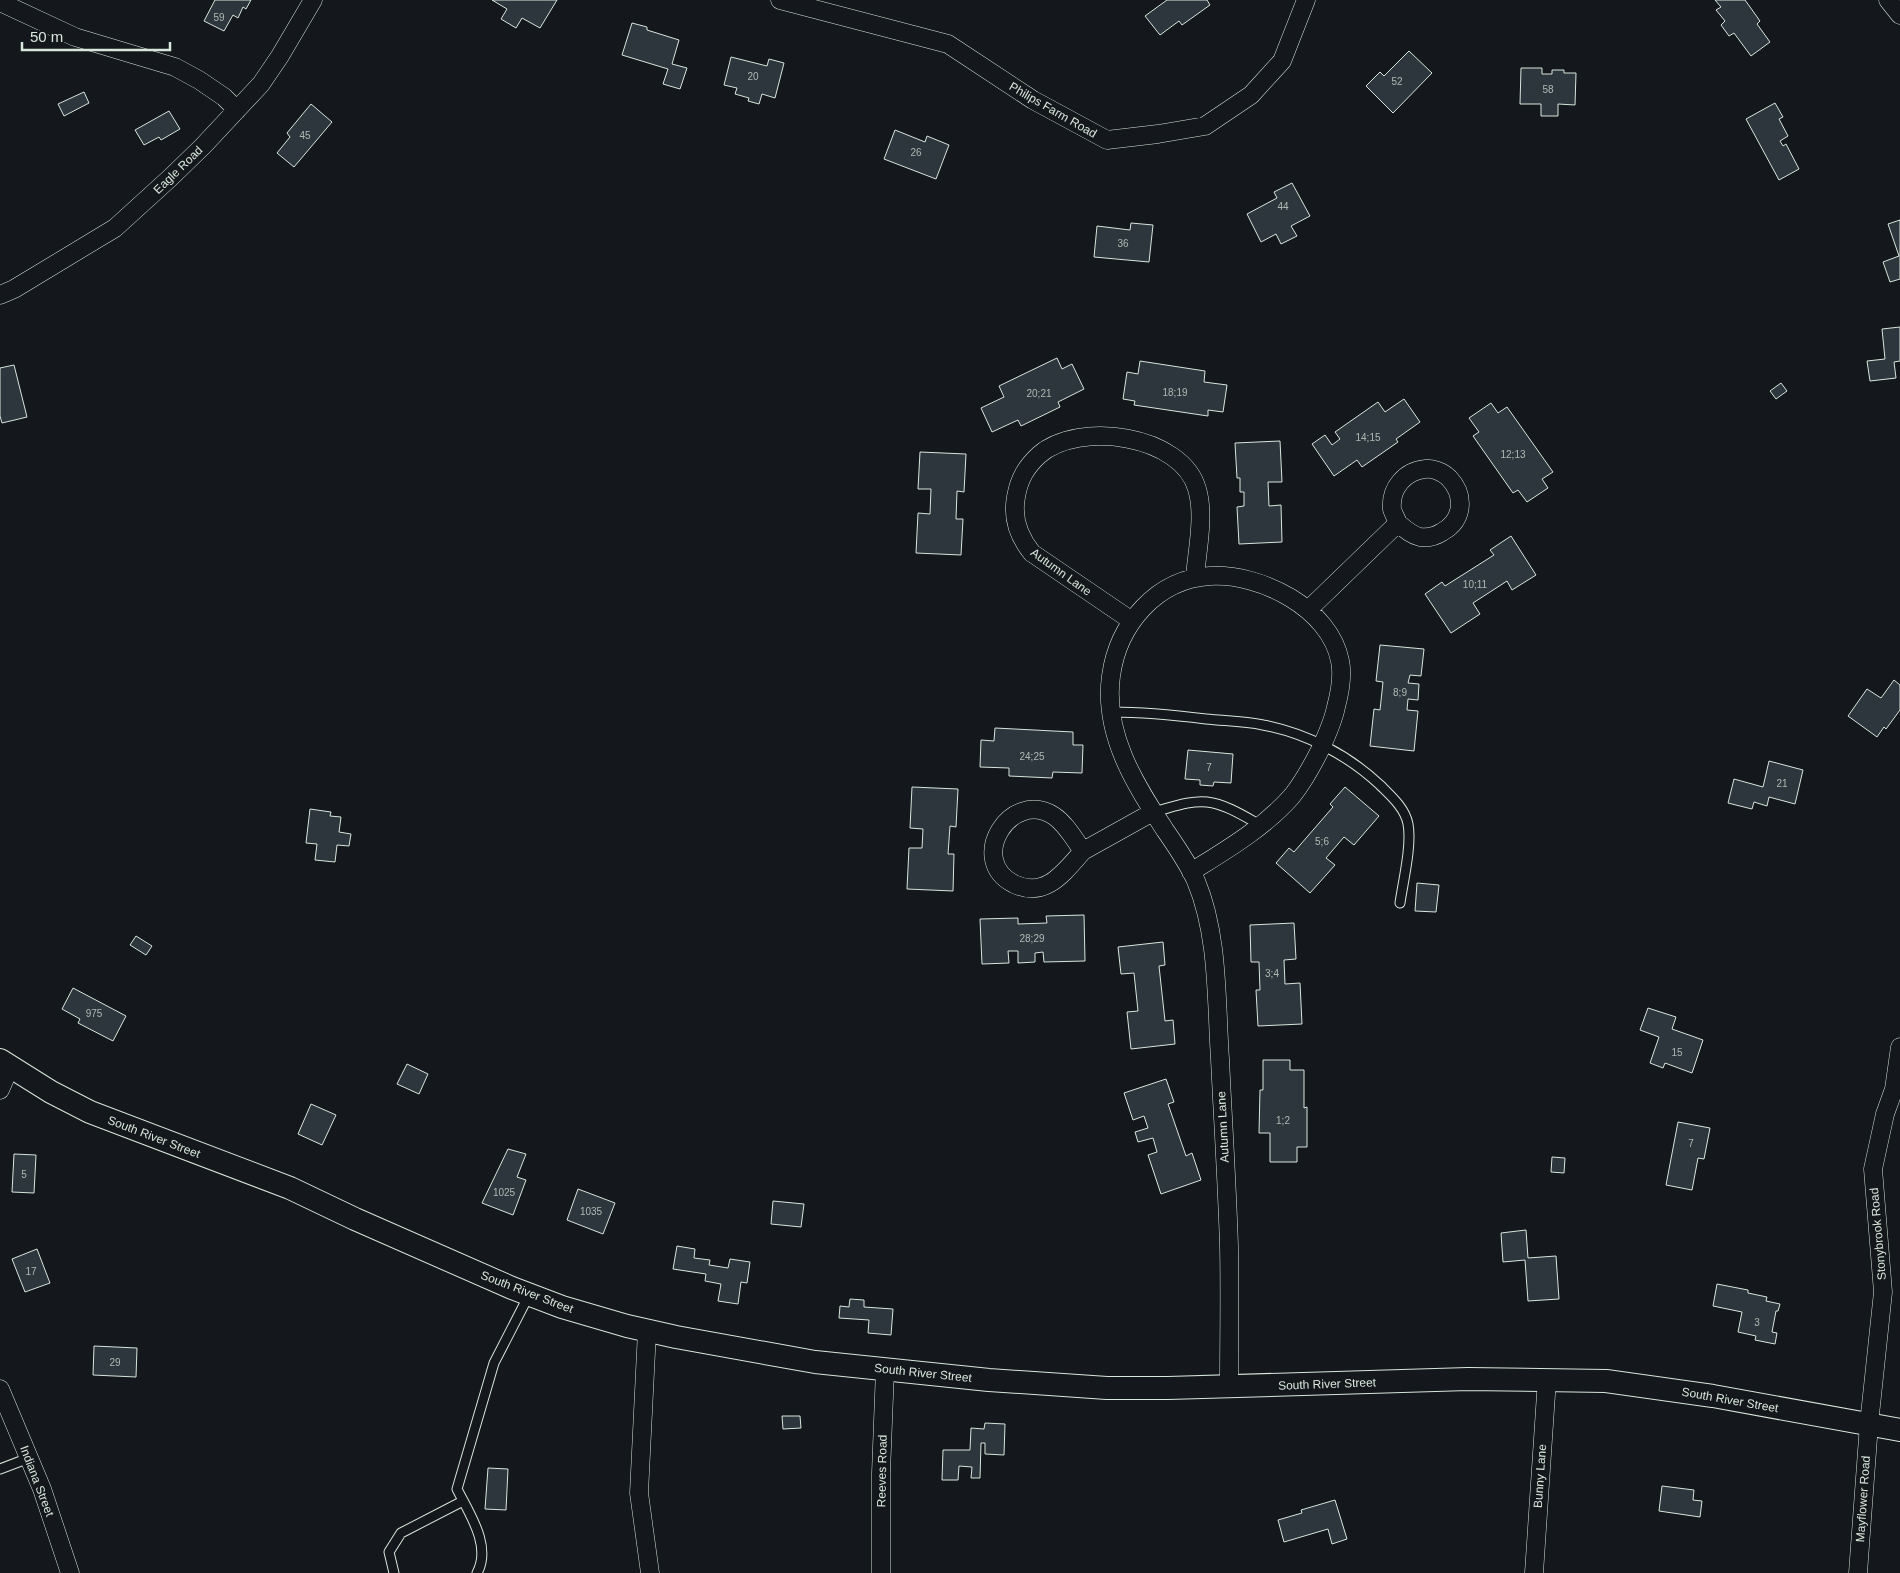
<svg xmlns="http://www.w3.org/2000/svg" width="1900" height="1573" font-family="Helvetica,sans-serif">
<rect width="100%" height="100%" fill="#14181c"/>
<path fill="#2c363c" stroke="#d8e6dc" d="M215 0H251L246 9 243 7 238 18 233 15 224 31 204 21Z
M492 0H557L540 28 522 18 516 28 501 19 507 9Z
M1167 0H1207L1210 5 1182 25 1179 21 1160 35 1145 16Z
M1715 0H1745L1760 21 1757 24 1770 42 1751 56 1734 33 1729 36 1721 25 1725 21 1716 10 1721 7Z
M632 23 647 27V30L679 40 672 64 687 68 680 89 663 84 668 69 622 55Z
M1409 51 1432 73 1393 113 1366 86 1380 72 1384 76Z
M731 57 767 66 769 59 784 63 775 98 762 94 759 104 748 101 749 98 735 94 737 88 724 85Z
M1521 68H1542V74H1552V70H1564V73H1576L1575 105 1558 104V116H1541V104H1520Z
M84 92 89 103 64 116 58 104Z
M1775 103 1783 117 1779 119 1788 136 1780 141 1783 146 1786 144 1799 169 1779 180 1746 119Z
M311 104 332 122 294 167 277 153 290 137 287 133Z
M169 111 180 129 161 140 159 137 144 145 135 130Z
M895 130 925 142 927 136 949 145 936 179 884 159Z
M1292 183 1310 216 1291 226 1297 236 1281 244 1276 234 1261 242 1247 214 1277 198 1274 192Z
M1900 220V279L1890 282 1883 262 1899 256 1888 224Z
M1131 223 1153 225 1149 262 1094 257 1097 226 1130 230Z
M1900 327V361L1894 362 1896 378 1870 381 1867 361 1885 359 1882 329Z
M1057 358 1062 369 1072 364 1084 389 1058 402 1060 407 1021 426 1018 420 992 432 981 408 1004 397 999 386Z
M1140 361 1205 371 1204 382 1227 385 1223 412 1208 410V416L1134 405 1135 401 1123 399 1127 372 1138 374Z
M14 365 27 417 2 423 0 416V368Z
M1781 383 1787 391 1776 399 1770 391Z
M1404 399 1420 422 1396 439 1398 442 1362 467 1357 460 1334 476 1312 444 1325 435 1332 445 1340 439 1335 432 1378 402 1385 412Z
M1491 403 1498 413 1507 407 1553 472 1542 479 1548 488 1527 502 1518 490 1513 493 1473 436 1479 432 1469 418Z
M1280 441 1282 482H1268L1269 506 1281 505 1282 542 1239 544 1237 507 1244 506V492H1240V478H1237L1235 443Z
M920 452 966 454 964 492 957 491 956 519H963L961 555 916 553 918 513 930 514 931 489H918Z
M1511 536 1536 575 1512 590 1507 581 1473 603 1480 614 1451 633 1425 594 1442 582 1445 586 1494 555 1490 550Z
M1380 645 1424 649 1421 676 1410 675 1408 683 1419 684 1418 700 1408 699 1407 710 1418 711 1414 751 1370 746 1374 709 1380 710 1383 682 1376 681Z
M1894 680 1900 685V710L1886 729 1884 727 1877 737 1848 716 1867 689 1881 698Z
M995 728 1073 732V745H1083L1082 773 1053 772 1052 778 1009 776V768L980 767 981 740 994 741Z
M1188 750 1233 754 1231 783 1214 782 1213 786 1200 785V780L1185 779Z
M1769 761 1803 770 1795 804 1769 797 1767 806 1754 802 1752 809 1728 803 1734 779 1763 787Z
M912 787 958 789 956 827 950 826 948 854H954L953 891 907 889 909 848H922L923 829 910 828Z
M1345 787 1379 816 1354 845 1344 837 1326 858 1335 865 1310 893 1276 863 1289 848 1294 852 1333 807 1330 804Z
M310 809 331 812 330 816 341 817 339 832 351 834 349 846 337 845 335 862 315 860 317 844 306 843Z
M1417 883 1439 885 1436 912 1415 911Z
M1084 915 1085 961 1044 962 1043 952 1035 953V962L1018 963V951H1008L1009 963 982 964 980 919 1018 918V924L1047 923 1046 916Z
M1294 923 1296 959 1284 960 1285 984 1300 983 1302 1024 1258 1026 1256 990H1260L1259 962H1251L1250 925Z
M136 936 152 946 146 955 130 945Z
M1163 942 1165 965 1159 966 1165 1021 1173 1020 1175 1044 1131 1049 1127 1012 1138 1011 1134 973 1121 974 1118 947Z
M73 988 126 1016 113 1041 78 1023 80 1019 62 1009Z
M1648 1008 1676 1017 1672 1029 1703 1040 1692 1073 1665 1063 1663 1068 1650 1063 1659 1037 1640 1030Z
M1263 1060H1290V1070H1304V1108L1307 1107V1147H1297V1162H1270V1133H1259L1260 1090H1263Z
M407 1064 428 1074 419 1094 397 1084Z
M1166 1079 1174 1102 1168 1104 1186 1156 1192 1153 1201 1180 1161 1194 1148 1155 1157 1152 1153 1138 1138 1142 1135 1132 1148 1128 1144 1116 1133 1120 1124 1093Z
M311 1104 336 1115 322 1145 298 1134Z
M1678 1122 1710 1128 1704 1159 1698 1158 1692 1190 1666 1185Z
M508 1149 526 1154 517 1177 526 1180 513 1215 482 1203Z
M14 1154 36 1155 34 1193 12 1192Z
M1552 1157 1565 1158 1564 1173 1551 1172Z
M578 1189 615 1203 603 1234 567 1220Z
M773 1201 804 1204 801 1227 771 1224Z
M1526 1230 1528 1258 1556 1256 1559 1299 1528 1301 1525 1260 1503 1262 1501 1233Z
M677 1246 695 1249 694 1258 710 1260 709 1265 728 1268 730 1259 750 1262 747 1283 741 1282 738 1304 718 1301 721 1284 705 1281 706 1274 673 1269Z
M37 1249 50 1283 25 1292 12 1259Z
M1717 1284 1748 1290V1293L1767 1297 1766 1301 1780 1304 1778 1311H1776L1772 1332 1777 1333 1775 1344 1755 1340 1756 1336 1738 1332 1742 1312 1713 1306Z
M850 1299 864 1300V1307L893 1309 891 1335 868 1333 869 1320 839 1318 840 1306 849 1307Z
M94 1346 137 1348 136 1377 93 1375Z
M782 1416H800L801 1428 783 1429Z
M985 1423 1005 1424 1004 1455 985 1454V1443H981L980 1478H971L972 1467 959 1466 958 1480H942L943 1450H970L971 1428 984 1429Z
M488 1468 508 1469 506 1510 485 1509Z
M1662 1486 1694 1490 1693 1500 1702 1501 1700 1517 1659 1511Z
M1335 1500 1347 1539 1332 1544 1328 1529 1284 1542 1278 1520 1302 1513 1301 1510Z"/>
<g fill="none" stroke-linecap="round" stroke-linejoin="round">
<defs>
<path id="service" d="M1112 712C1143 712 1174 715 1206 719 1225 721 1244 721 1263 725 1306 733 1348 755 1380 785 1391 796 1405 808 1408 824 1412 845 1403 882 1400 903
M1153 812C1170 808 1190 800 1207 802 1225 804 1244 816 1260 825
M0 1469 29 1458
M394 1573 389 1552 401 1533 463 1501
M477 1573C492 1546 469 1513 457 1489L494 1363 529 1295"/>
<path id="minor" d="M780 0 948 44 1033 100 1107 140 1158 134 1205 126 1251 95 1282 61 1306 0
M1888 0 1900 15
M0 2 75 37 175 67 199 80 224 97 237 110
M0 295 14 289 115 228 170 178 203 146 261 84 280 56 313 0
M1308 610 1398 523C1405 529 1411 535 1420 537 1428 538 1436 536 1442 532 1464 520 1465 495 1449 478 1443 472 1433 468 1425 469 1405 471 1390 488 1392 509 1393 513 1396 518 1398 523
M1132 621 1032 553C1019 537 1012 518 1016 497 1019 479 1026 467 1039 455 1079 420 1182 435 1197 489 1205 515 1197 551 1195 577
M1083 851C1064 872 1046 899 1014 884 966 860 1011 788 1054 816 1066 824 1074 839 1083 851L1153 812
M1191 872C1226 850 1264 828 1292 796 1303 782 1312 766 1320 750 1326 737 1333 722 1336 707 1340 692 1343 675 1340 661 1330 608 1260 573 1210 576 1157 579 1118 624 1111 676 1103 734 1135 784 1165 830 1176 846 1188 863 1196 881 1219 936 1216 1001 1220 1059 1223 1121 1227 1184 1229 1246 1230 1293 1229 1340 1229 1386
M0 1090 10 1067
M647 1331 639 1493 650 1573
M0 1389 42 1489 70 1573
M881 1573V1473L885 1370
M1534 1573 1547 1379
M1858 1573 1869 1424 1883 1292 1873 1169 1885 1114 1894 1089 1900 1047"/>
<path id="tertiary" d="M0 1060 51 1092 90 1112 290 1188 355 1219 512 1288 562 1307 627 1326 676 1337 815 1362 989 1380 1107 1388H1168L1468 1379 1606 1381 1713 1396 1900 1430"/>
</defs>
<use href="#service" stroke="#d8e6dc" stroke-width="11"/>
<use href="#minor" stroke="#d8e6dc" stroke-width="19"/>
<use href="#tertiary" stroke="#d8e6dc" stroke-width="24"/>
<use href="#service" stroke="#14181c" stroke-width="9"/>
<use href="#minor" stroke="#14181c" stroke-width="18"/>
<use href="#tertiary" stroke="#14181c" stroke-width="22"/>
</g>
<g text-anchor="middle" stroke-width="4" stroke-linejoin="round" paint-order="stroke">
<g font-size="10" fill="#adbab4">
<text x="219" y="21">59</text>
<text x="753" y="80">20</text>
<text x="1397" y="85">52</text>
<text x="1548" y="93">58</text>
<text x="305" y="139">45</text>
<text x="916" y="156">26</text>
<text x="1283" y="210">44</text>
<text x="1123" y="247">36</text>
<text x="1175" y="396">18;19</text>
<text x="1039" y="397">20;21</text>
<text x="1368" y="441">14;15</text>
<text x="1513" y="458">12;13</text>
<text x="1475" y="588">10;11</text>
<text x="1400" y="696">8;9</text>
<text x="1032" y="760">24;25</text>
<text x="1209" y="771">7</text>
<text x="1782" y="787">21</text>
<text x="1322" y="845">5;6</text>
<text x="1032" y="942">28;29</text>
<text x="1272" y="977">3;4</text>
<text x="94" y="1017">975</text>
<text x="1677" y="1056">15</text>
<text x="1283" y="1124">1;2</text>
<text x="1691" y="1147">7</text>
<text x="24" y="1178">5</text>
<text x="504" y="1196">1025</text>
<text x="591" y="1215">1035</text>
<text x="31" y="1275">17</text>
<text x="1757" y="1326">3</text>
<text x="115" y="1366">29</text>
</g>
<g font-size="12" fill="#d8e6dc" stroke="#14181c">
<text transform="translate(1053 110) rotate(30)" y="4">Philips Farm Road</text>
<text transform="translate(178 170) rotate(-44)" y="4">Eagle Road</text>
<text transform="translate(1061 572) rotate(36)" y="4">Autumn Lane</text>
<text transform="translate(1223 1127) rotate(-93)" y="4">Autumn Lane</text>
<text transform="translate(154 1137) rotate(21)" y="4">South River Street</text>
<text transform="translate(1878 1234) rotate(-95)" y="4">Stonybrook Road</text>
<text transform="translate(527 1292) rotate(21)" y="4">South River Street</text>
<text transform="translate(923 1373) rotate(6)" y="4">South River Street</text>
<text transform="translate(1327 1384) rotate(-2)" y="4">South River Street</text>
<text transform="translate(1730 1400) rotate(10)" y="4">South River Street</text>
<text transform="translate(882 1471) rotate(-89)" y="4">Reeves Road</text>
<text transform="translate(1540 1476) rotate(-86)" y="4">Bunny Lane</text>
<text transform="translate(37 1481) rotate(69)" y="4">Indiana Street</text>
<text transform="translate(1863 1499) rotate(-86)" y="4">Mayflower Road</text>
</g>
</g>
<path d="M22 42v8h148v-8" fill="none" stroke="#d8e6dc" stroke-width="2.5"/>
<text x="30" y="42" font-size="15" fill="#d8e6dc" stroke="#14181c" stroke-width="4" paint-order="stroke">50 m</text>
</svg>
